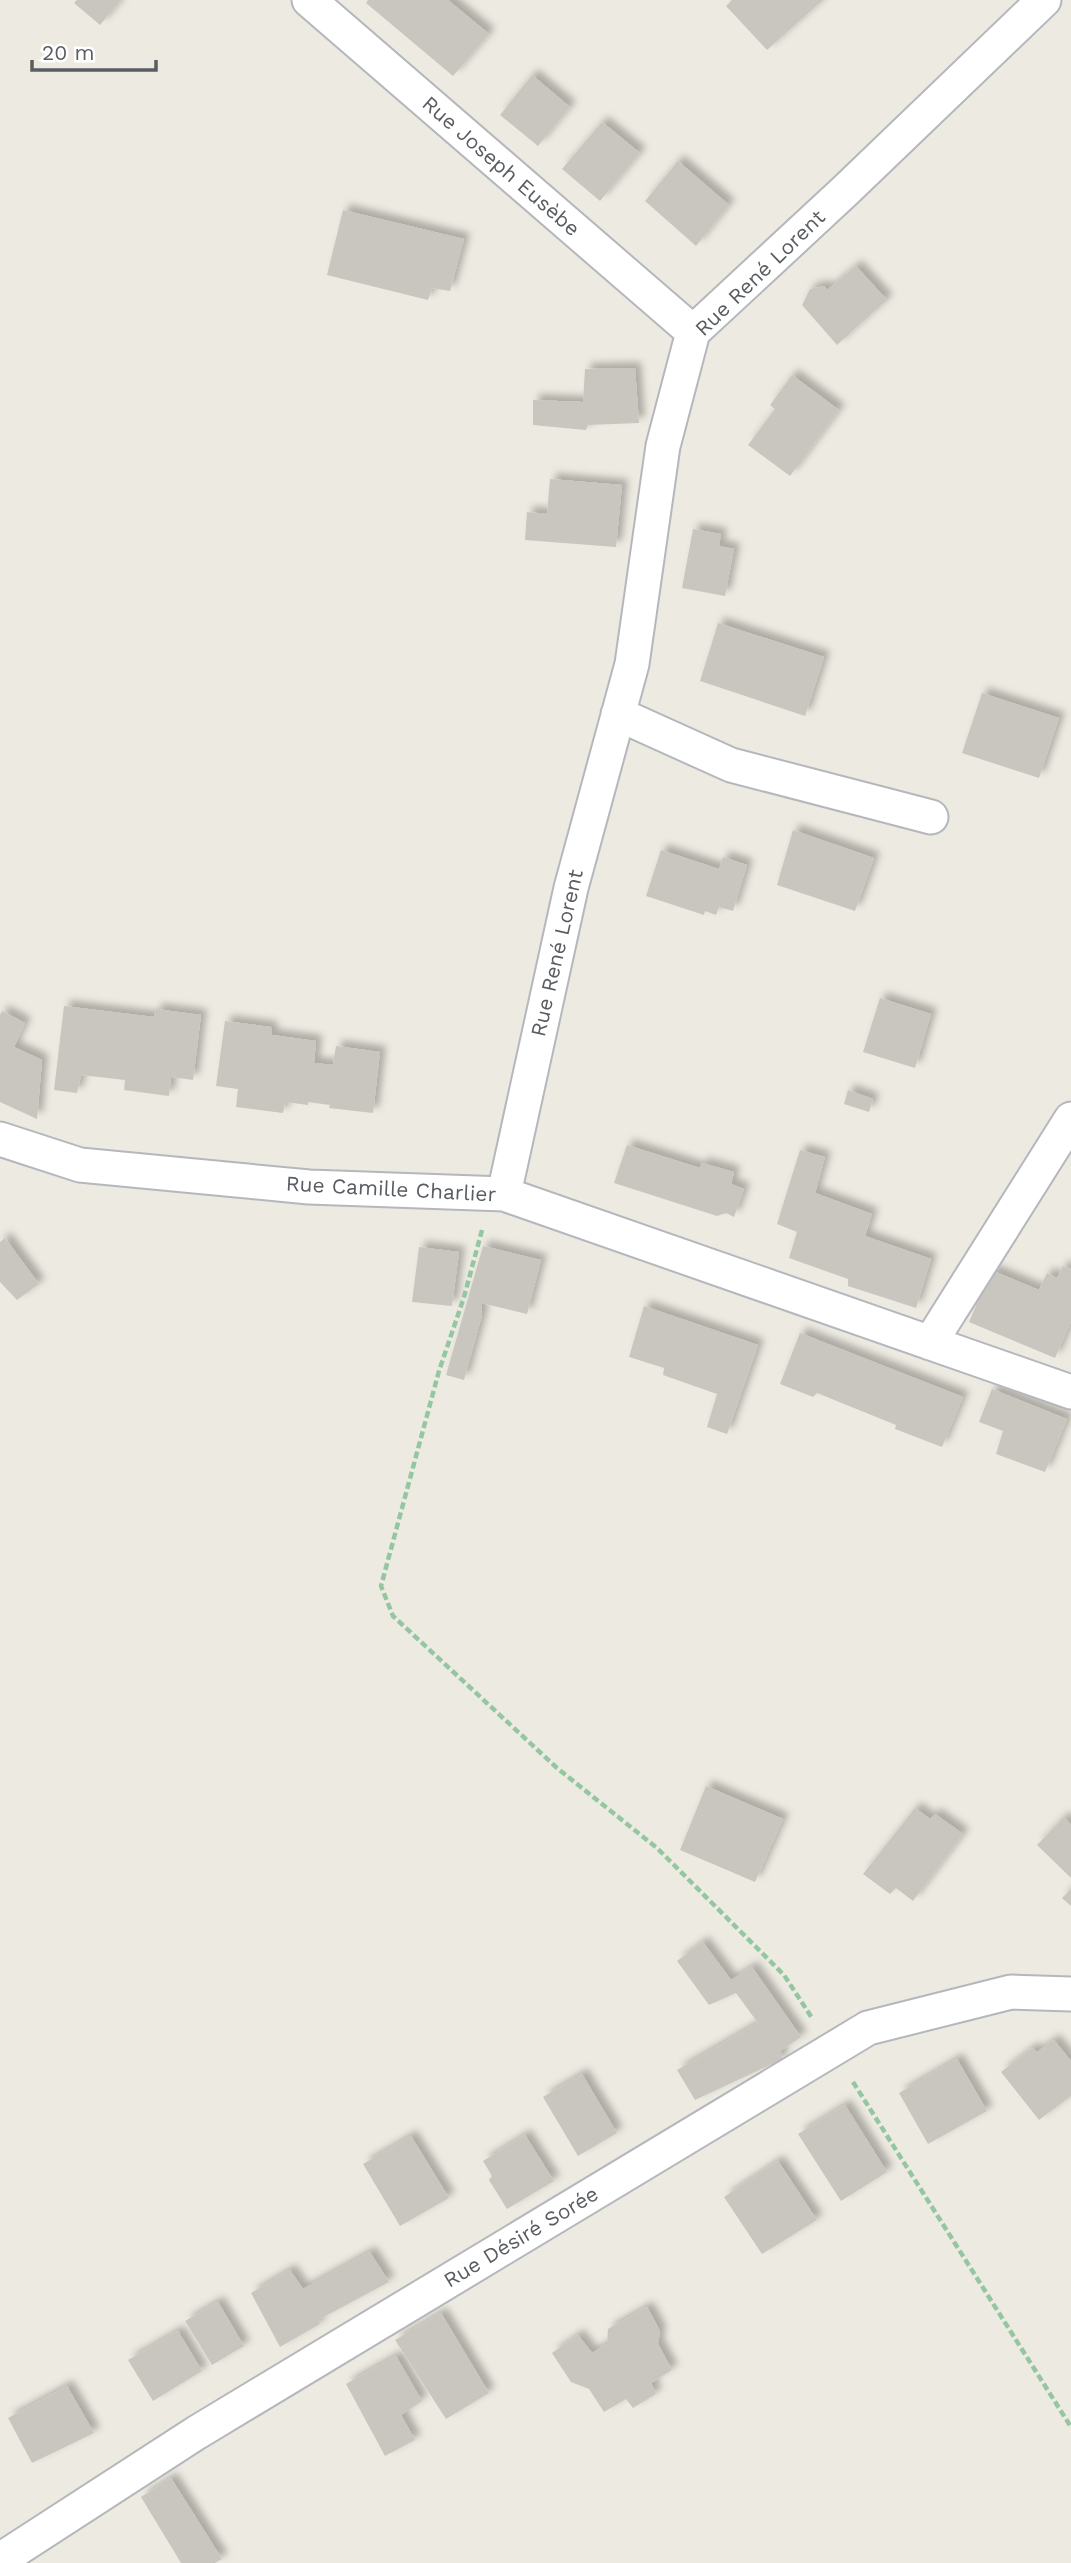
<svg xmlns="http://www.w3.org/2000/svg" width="1071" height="2563" font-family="'Work Sans',sans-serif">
<defs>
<filter id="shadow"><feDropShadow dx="6" dy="-6" stdDeviation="3.5" flood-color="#0004"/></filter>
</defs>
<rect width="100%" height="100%" fill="#edeae1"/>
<path fill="#c9c6c0" filter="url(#shadow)" d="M77 0H121L100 25 74 3Z
M368 0H448L489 34 453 76 366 3Z
M732 0H823L767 50 726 6Z
M532 75 570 107 538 146 500 115Z
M602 122 640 153 600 201 562 169Z
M678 161 729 205 696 246 645 201Z
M343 210 464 239 450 291 432 288 428 300 327 275Z
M856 266 887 300 837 345 802 305 810 289 824 286 827 290Z
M635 368 639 423 588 425 586 430 533 425V400L583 402 585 369Z
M792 375 839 410 790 476 748 445 775 409 770 405Z
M550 479 622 485 616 547 525 540 527 512 547 514Z
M693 529 721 534 719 546 734 549 725 596 682 588Z
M718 623 824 657 805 716 700 681Z
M982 693 1059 718 1039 778 962 753Z
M793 830 874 858 855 911 777 885Z
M661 850 719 869 723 857 747 865 733 911 719 907 716 915 705 911 704 915 646 896Z
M880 998 931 1014 915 1068 863 1052Z
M64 1006 154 1017 156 1009 201 1015 193 1080 171 1077 169 1096 124 1090 125 1080 81 1075 77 1093 54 1090Z
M2 1011 25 1023 14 1047 42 1060 37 1119 0 1102V1015Z
M225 1021 271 1027 272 1035 316 1041 314 1063 333 1065 336 1046 380 1052 373 1113 329 1108 330 1105 308 1102V1105L285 1102 283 1113 236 1107 238 1089 216 1086Z
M848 1090 873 1099 869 1112 844 1104Z
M627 1145 700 1168 702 1163 734 1172 731 1184 744 1189 734 1217 726 1213 717 1216 614 1183Z
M800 1150 825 1157 815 1193 872 1214 865 1236 931 1259 916 1308 848 1286V1279L789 1258 797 1232 777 1224Z
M5 1238 39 1284 17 1300 0 1282V1242Z
M483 1246 541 1260 527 1314 481 1303 482 1315 464 1380 446 1375Z
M419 1247 459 1252 452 1306 412 1302Z
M1063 1266 1071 1269V1321L1055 1358 969 1322 991 1270 1039 1290 1047 1273 1057 1278Z
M644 1306 758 1345 727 1434 707 1427 717 1394 663 1375 664 1368 629 1357Z
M800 1333 963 1397 942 1447 895 1429 896 1425 817 1393 813 1397 780 1384Z
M992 1389 1067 1419 1045 1472 996 1454 1003 1431 979 1422Z
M706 1786 783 1819 755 1882 680 1850Z
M915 1808 930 1819 935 1814 963 1834 913 1901 896 1888 890 1894 863 1874Z
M1064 1817 1071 1825V1878L1037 1845Z
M1071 1889V1906L1062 1898Z
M703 1942 731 1980 752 1967 801 2037 780 2051 783 2059 695 2100 677 2070 758 2023 736 1993 709 2005 677 1961Z
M1054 2040 1071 2061V2096L1039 2120 1001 2072 1032 2048 1037 2052Z
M957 2059 987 2111 928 2144 899 2093Z
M582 2074 617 2133 578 2156 543 2097Z
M845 2105 887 2172 841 2201 798 2134Z
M525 2135 554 2181 507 2209 489 2180 492 2176 483 2161Z
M411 2136 449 2198 400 2226 363 2164Z
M778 2161 817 2220 762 2254 724 2197Z
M370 2252 389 2282 318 2320 320 2324 280 2347 251 2293 290 2270 303 2289Z
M218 2302 244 2346 212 2365 185 2321Z
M647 2307 660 2331 658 2344 672 2370 651 2383 656 2394 633 2408 626 2399 604 2412 589 2389 571 2382 552 2353 578 2335 592 2353 607 2344 608 2329Z
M441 2313 489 2393 446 2419 395 2340Z
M178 2331 202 2371 153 2401 128 2360Z
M396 2356 422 2401 401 2415 415 2440 385 2456 346 2384Z
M67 2386 94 2433 32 2463 8 2418Z
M171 2478 222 2559 215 2563H181L141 2497Z"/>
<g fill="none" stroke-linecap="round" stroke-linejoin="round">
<defs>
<path id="street" d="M309 0 693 332
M618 714 731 765 931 817
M0 1139 80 1165 309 1187 504 1194 1071 1392
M504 1194 571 888 632 664 663 446 693 332 845 191 1044 0
M930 1343 1071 1119
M0 2560 196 2433 868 2028 1011 1992 1071 1994"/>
</defs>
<use href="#street" stroke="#b4b7bc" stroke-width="37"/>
<path stroke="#95c6a2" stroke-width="4.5" stroke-dasharray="7 3.5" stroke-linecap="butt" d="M482 1230 464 1297 439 1371 381 1586 393 1616 557 1768 657 1848 784 1975 812 2018
M853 2082 1071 2427"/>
<use href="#street" stroke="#fff" stroke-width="33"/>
</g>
<g text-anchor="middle" stroke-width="5" stroke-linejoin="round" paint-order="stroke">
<g font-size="21" fill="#595d62" stroke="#fff">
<text transform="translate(501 166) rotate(41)" y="7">Rue Joseph Eusèbe</text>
<text transform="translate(760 273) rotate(-44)" y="7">Rue René Lorent</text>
<text transform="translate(557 953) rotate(-77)" y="7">Rue René Lorent</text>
<text transform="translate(391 1189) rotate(3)" y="7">Rue Camille Charlier</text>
<text transform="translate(521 2237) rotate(-31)" y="7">Rue Désiré Sorée</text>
</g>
</g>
<path d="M32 60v10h124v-10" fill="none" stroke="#595d62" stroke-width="3.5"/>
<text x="42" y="60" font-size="21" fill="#595d62" stroke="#ffffff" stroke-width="5" paint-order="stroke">20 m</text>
</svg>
